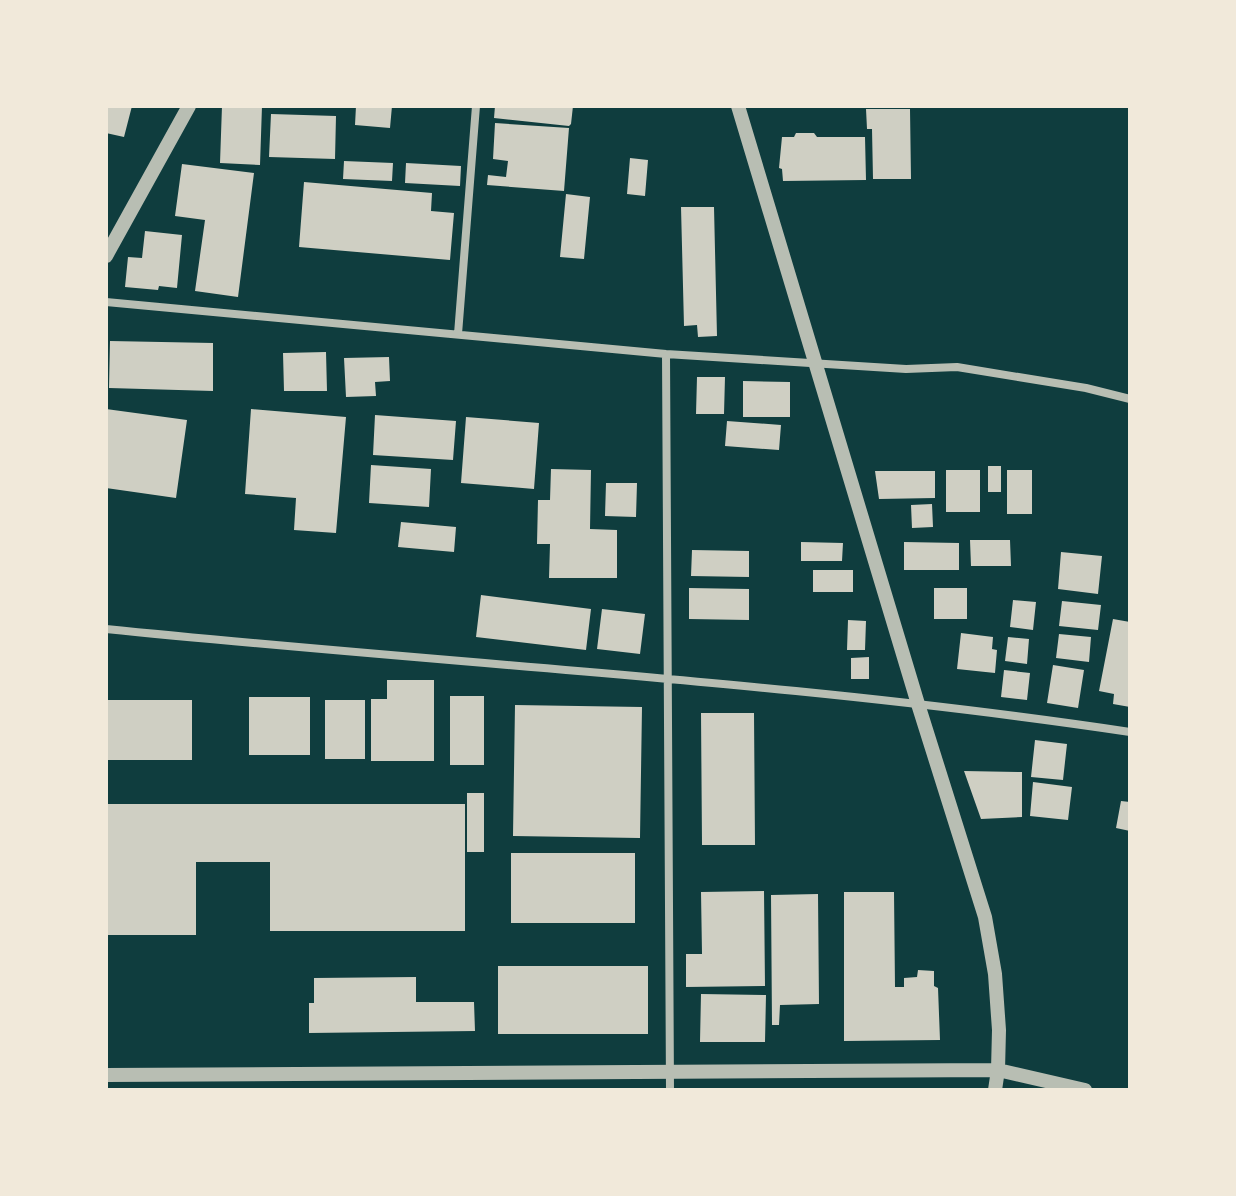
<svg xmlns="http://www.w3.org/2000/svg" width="1236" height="1196" font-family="Arial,sans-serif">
<rect width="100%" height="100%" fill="#0f3d3e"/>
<path fill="#cfcfc3" d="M106 106H132L124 137 106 133Z
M222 106H262L260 165 220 163Z
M356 106H392L390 128 355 125Z
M495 106H573L571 124 569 126 494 118Z
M866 109H910L911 179H873L872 129H867Z
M271 114 336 116 335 159 269 157Z
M495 123 569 128 564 191 487 185 488 175 506 177 508 161 493 159Z
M796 133H814L817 137H865L866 180 783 181 782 169 779 168 782 137H794Z
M630 158 648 160 645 196 627 194Z
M344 161 393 163 392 181 343 179Z
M406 163 461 166 460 186 405 183Z
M182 164 254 173 238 297 195 291 205 220 175 216Z
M304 182 432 193 431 211 454 213 450 260 299 247Z
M566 194 590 197 584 259 560 257Z
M681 207H714L717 336 698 337 697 325 684 326Z
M145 231 182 235 177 288 159 286 158 290 125 287 128 257 142 258Z
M110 341 213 343V391L109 388Z
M326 352 327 391H284L283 353Z
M389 357 390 381 375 382 376 396 346 397 344 358Z
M697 377H725L724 414H696Z
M743 381 790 382V417H743Z
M106 409 187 420 176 498 106 488Z
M251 409 346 417 336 533 294 530 296 498 245 494Z
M375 415 456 421 453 460 373 455Z
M466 417 539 423 534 489 461 483Z
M727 421 781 425 779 450 725 446Z
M371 465 431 469 429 507 369 503Z
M988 466H1001V492H988Z
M551 469 591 470 590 529 617 530V578H549L550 544H537L538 500H550Z
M946 470H980V512H946Z
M1007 470H1032V514H1007Z
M875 471H935V498L879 499Z
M606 483H637L636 517 605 516Z
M932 504 933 527 912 528 911 505Z
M401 522 456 527 454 552 398 547Z
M970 540H1010L1011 566H971Z
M801 542 843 543 842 561H801Z
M904 542 959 543V570H904Z
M692 550 749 551V577L691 576Z
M1061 552 1102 556 1098 594 1058 589Z
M813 570H853V592H813Z
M689 588 749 589V620L689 619Z
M934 588H967V619H934Z
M481 595 591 609 586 650 476 637Z
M1013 600 1036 602 1033 630 1010 627Z
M1062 601 1101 605 1098 630 1059 626Z
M602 609 645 614 640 654 597 649Z
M1113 619 1130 622V707L1113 704 1114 694 1099 691Z
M848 620 866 621 865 650H847Z
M961 633 993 637 992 649 997 650 995 673 957 669Z
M1059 634 1091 637 1089 662 1056 658Z
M1008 637 1029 639 1027 664 1005 661Z
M869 657V679H851V658Z
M1053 665 1084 670 1078 708 1047 703Z
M1004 670 1030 673 1027 700 1001 697Z
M387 680H434V761H371V699H387Z
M450 696H484V765H450Z
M249 697H310V755H249Z
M106 700H192V760H106Z
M325 700H365V759H325Z
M515 705 642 707 640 838 513 836Z
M701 713H754L755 845H702Z
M1035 740 1067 744 1063 780 1031 777Z
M964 771 1022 772V817L981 819Z
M1033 782 1072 787 1068 820 1030 816Z
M467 793H484V852H467Z
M1121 801 1130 802V831L1116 828Z
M106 804H465V931H270V862H196V935H106Z
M511 853H635V923H511Z
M764 891 765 986 686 987V954H702L701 892Z
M844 892H894L895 987H904V978L917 977 918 970 934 971V986L938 988 940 1040 844 1041Z
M818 894 819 1004 780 1005 779 1025H772L771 895Z
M498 966H648V1034H498Z
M416 977V1002H474L475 1031 309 1033V1003H314V978Z
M701 994 766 995 765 1042H700Z"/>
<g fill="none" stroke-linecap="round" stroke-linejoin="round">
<path stroke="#b8beb3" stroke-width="8" d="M106 302 666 354 906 369 957 367 1086 388 1130 399
M458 334 476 106
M666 354 670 1090
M106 629C447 664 790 681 1130 732"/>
<path stroke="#b8beb3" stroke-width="14" d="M738 106 918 704 985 917 995 974 999 1030 998 1070 995 1090
M106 256 189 106
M106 1075 998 1070 1085 1090"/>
</g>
<rect width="1236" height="1196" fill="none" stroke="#f1e9da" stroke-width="216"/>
</svg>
